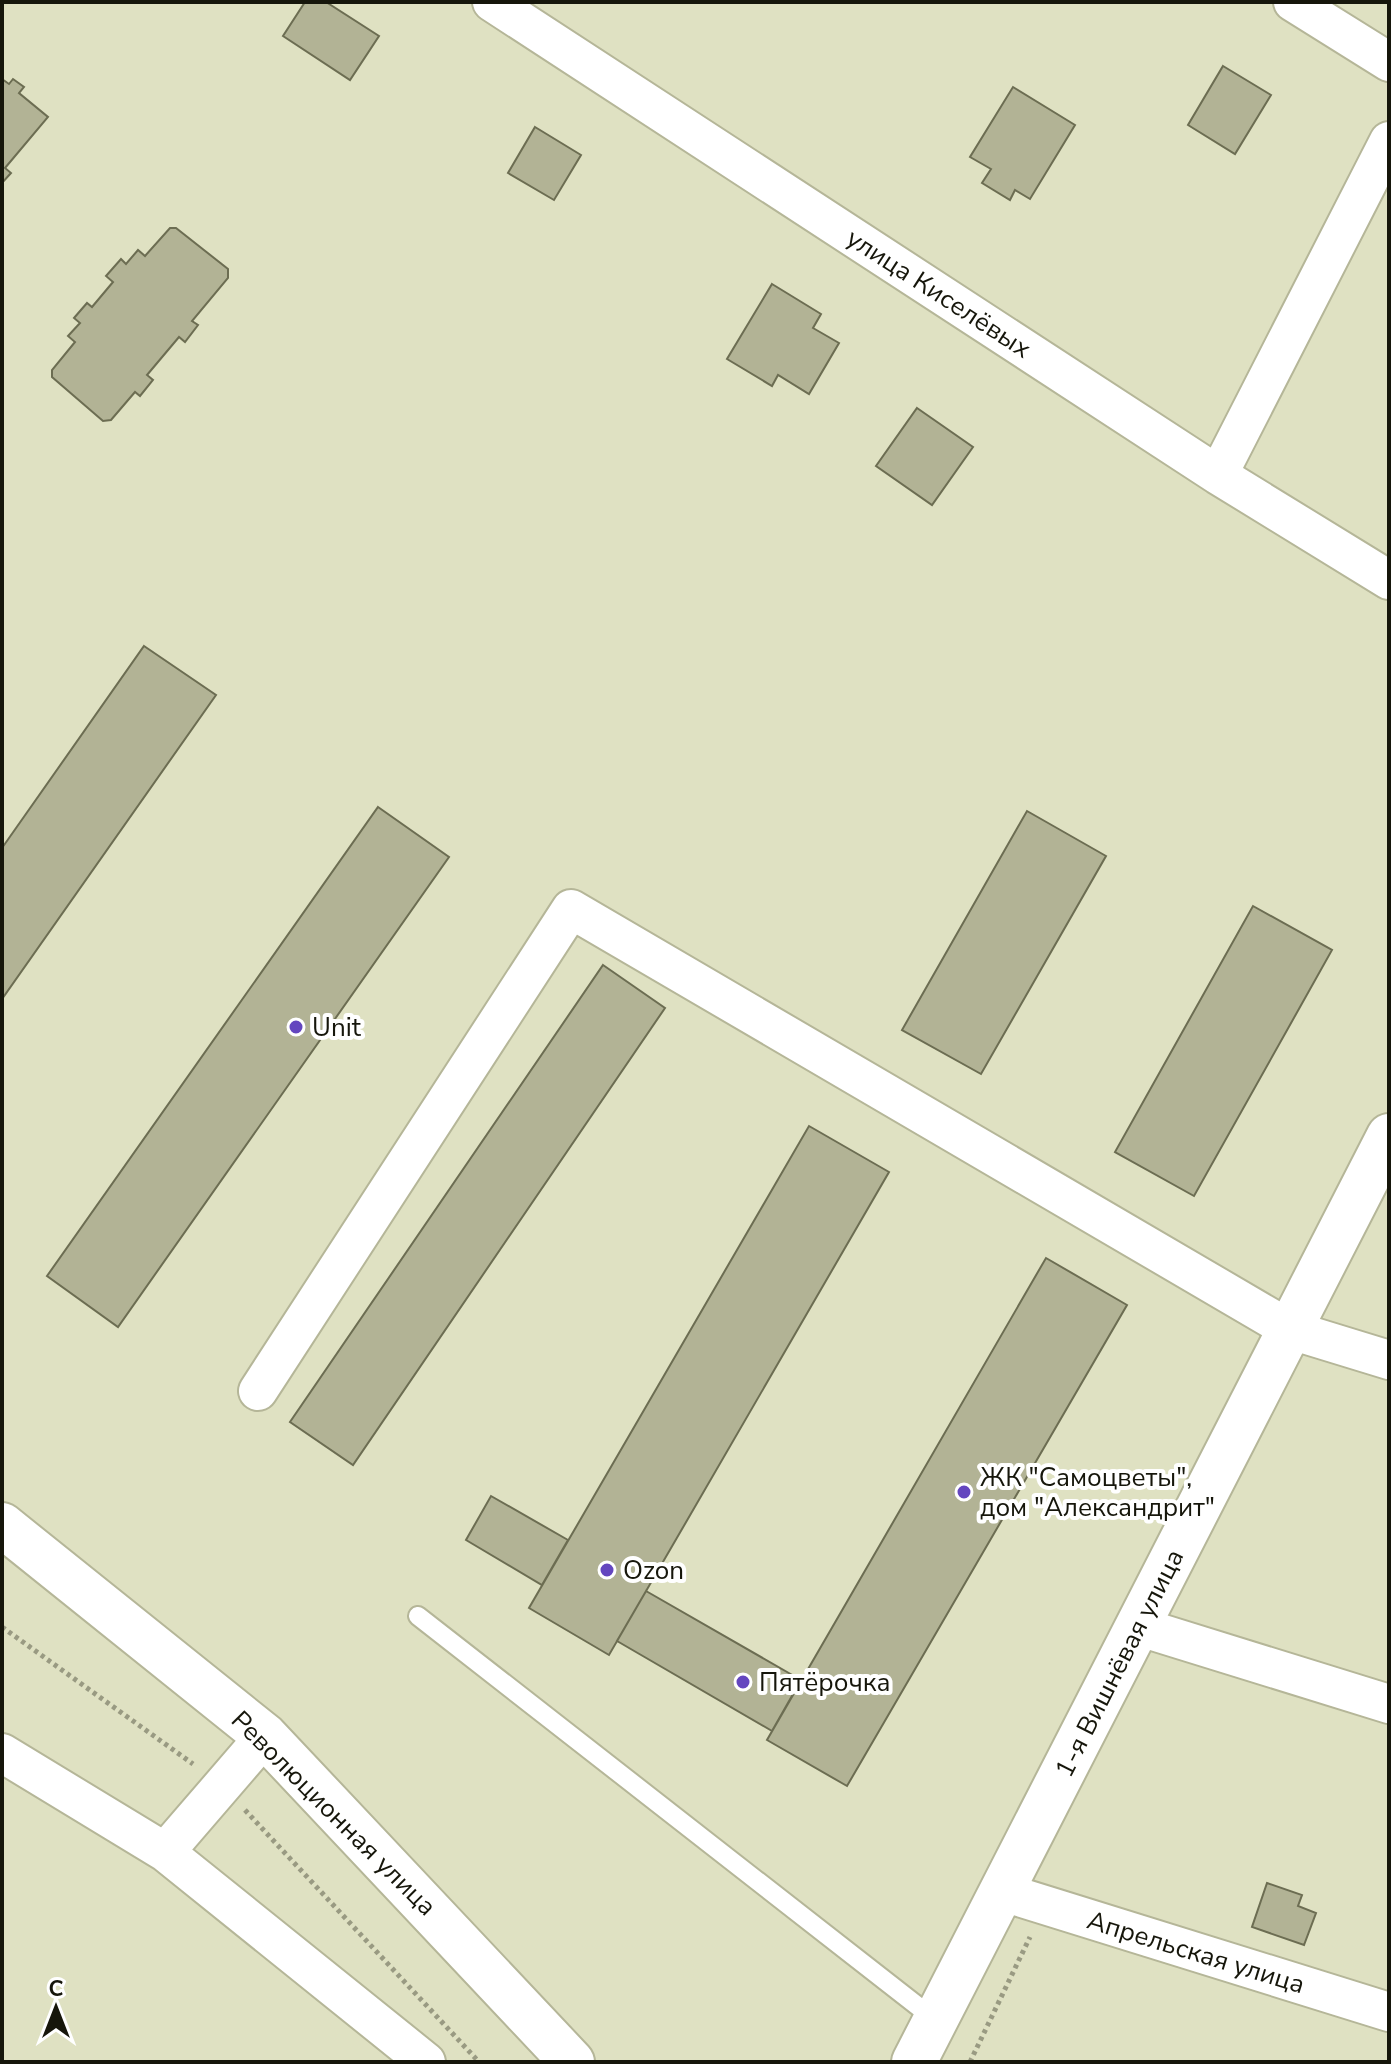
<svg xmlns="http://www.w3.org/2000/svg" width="1391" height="2064" font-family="'Nunito Sans',sans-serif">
<rect width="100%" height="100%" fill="#dfe1c2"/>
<path fill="#b2b395" stroke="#6c6d52" stroke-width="2" d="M305 2H326L379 36 350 80 283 36Z
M1223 66 1271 95 1235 154 1188 125Z
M2 79 9 84 13 79 24 87 19 93 48 117 5 168 11 173 2 183Z
M1013 87 1075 125 1030 199 1015 190 1010 200 982 183 991 169 970 157Z
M535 127 581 155 554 200 508 173Z
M170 228H176L228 269V278L192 321 198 325 185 342 179 337 147 375 153 380 140 396 135 392 111 420 103 421 52 377V370L75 342 68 336 80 323 74 318 87 303 92 307 113 282 106 276 121 259 126 264 138 250 145 256Z
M772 284 821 314 813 328 839 343 809 394 778 375 772 386 727 359Z
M917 408 973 447 932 505 876 466Z
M144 646 216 695 2 999V848Z
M378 807 449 857 118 1327 47 1276Z
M1027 811 1106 856 981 1074 902 1030Z
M1253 906 1332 950 1194 1196 1115 1152Z
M603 965 665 1008 353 1465 290 1422Z
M809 1126 889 1172 609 1655 529 1608Z
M1046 1258 1127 1305 847 1786 767 1740Z
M491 1496 568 1540 542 1585 466 1540Z
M646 1591 801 1680 772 1731 617 1641Z
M1267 1883 1302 1895 1298 1906 1316 1913 1304 1945 1252 1927Z"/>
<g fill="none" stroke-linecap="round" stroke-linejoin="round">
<defs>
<path id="service" d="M418 1616 933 2018"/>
<path id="minor" d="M492 2 1218 475 1389 580
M1293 2 1389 62
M1218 475 1389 141
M258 1391 571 909 1291 1330 1389 1360
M1137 1626 1389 1704
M2 1753 165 1852 426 2062
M165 1852 265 1736
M1003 1892 1389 2012"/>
<path id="tertiary" d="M914 2062 1389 1136"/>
<path id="secondary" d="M2 1525 265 1736 572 2062"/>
</defs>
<use href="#service" stroke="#b5b698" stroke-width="22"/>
<use href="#minor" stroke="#b5b698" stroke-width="42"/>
<use href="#tertiary" stroke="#b5b698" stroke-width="48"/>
<use href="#secondary" stroke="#b5b698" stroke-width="48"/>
<path stroke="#999a82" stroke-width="5" stroke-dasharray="4 4" stroke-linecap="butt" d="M2 1627 193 1764
M245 1810 479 2062
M970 2062 1030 1937"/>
<use href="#service" stroke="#fff" stroke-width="18"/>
<use href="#minor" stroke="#fff" stroke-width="38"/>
<use href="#tertiary" stroke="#fff" stroke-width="44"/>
<use href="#secondary" stroke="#fff" stroke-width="44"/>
</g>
<g fill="#6446bf" stroke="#fff" stroke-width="3">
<circle cx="296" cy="1027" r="8"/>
<circle cx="964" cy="1492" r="8"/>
<circle cx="607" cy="1570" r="8"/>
<circle cx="743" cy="1682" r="8"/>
</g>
<g text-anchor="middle" stroke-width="8" stroke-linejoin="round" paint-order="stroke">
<g font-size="26" fill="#16160b" stroke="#fff">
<text transform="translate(939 293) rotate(33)" y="9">улица Киселёвых</text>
<text transform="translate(1119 1663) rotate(-63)" y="9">1-я Вишнёвая улица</text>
<text transform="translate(334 1813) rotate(45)" y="9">Революционная улица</text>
<text transform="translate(1196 1952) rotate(17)" y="9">Апрельская улица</text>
</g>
<g font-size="26" fill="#16160b" stroke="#fff" text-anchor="start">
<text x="312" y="1036">Unit</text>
<text x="980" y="1486">ЖК "Самоцветы",<tspan x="980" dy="30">дом "Александрит"</tspan></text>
<text x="623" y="1579">Ozon</text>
<text x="759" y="1691">Пятёрочка</text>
</g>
</g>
<rect width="1391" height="2064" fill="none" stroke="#16160b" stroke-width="8"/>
<g transform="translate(56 2008)" stroke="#ffffff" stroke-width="6" paint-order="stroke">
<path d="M0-6L14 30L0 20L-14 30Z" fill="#16160b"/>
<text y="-12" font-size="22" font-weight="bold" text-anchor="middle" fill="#16160b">С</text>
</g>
</svg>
